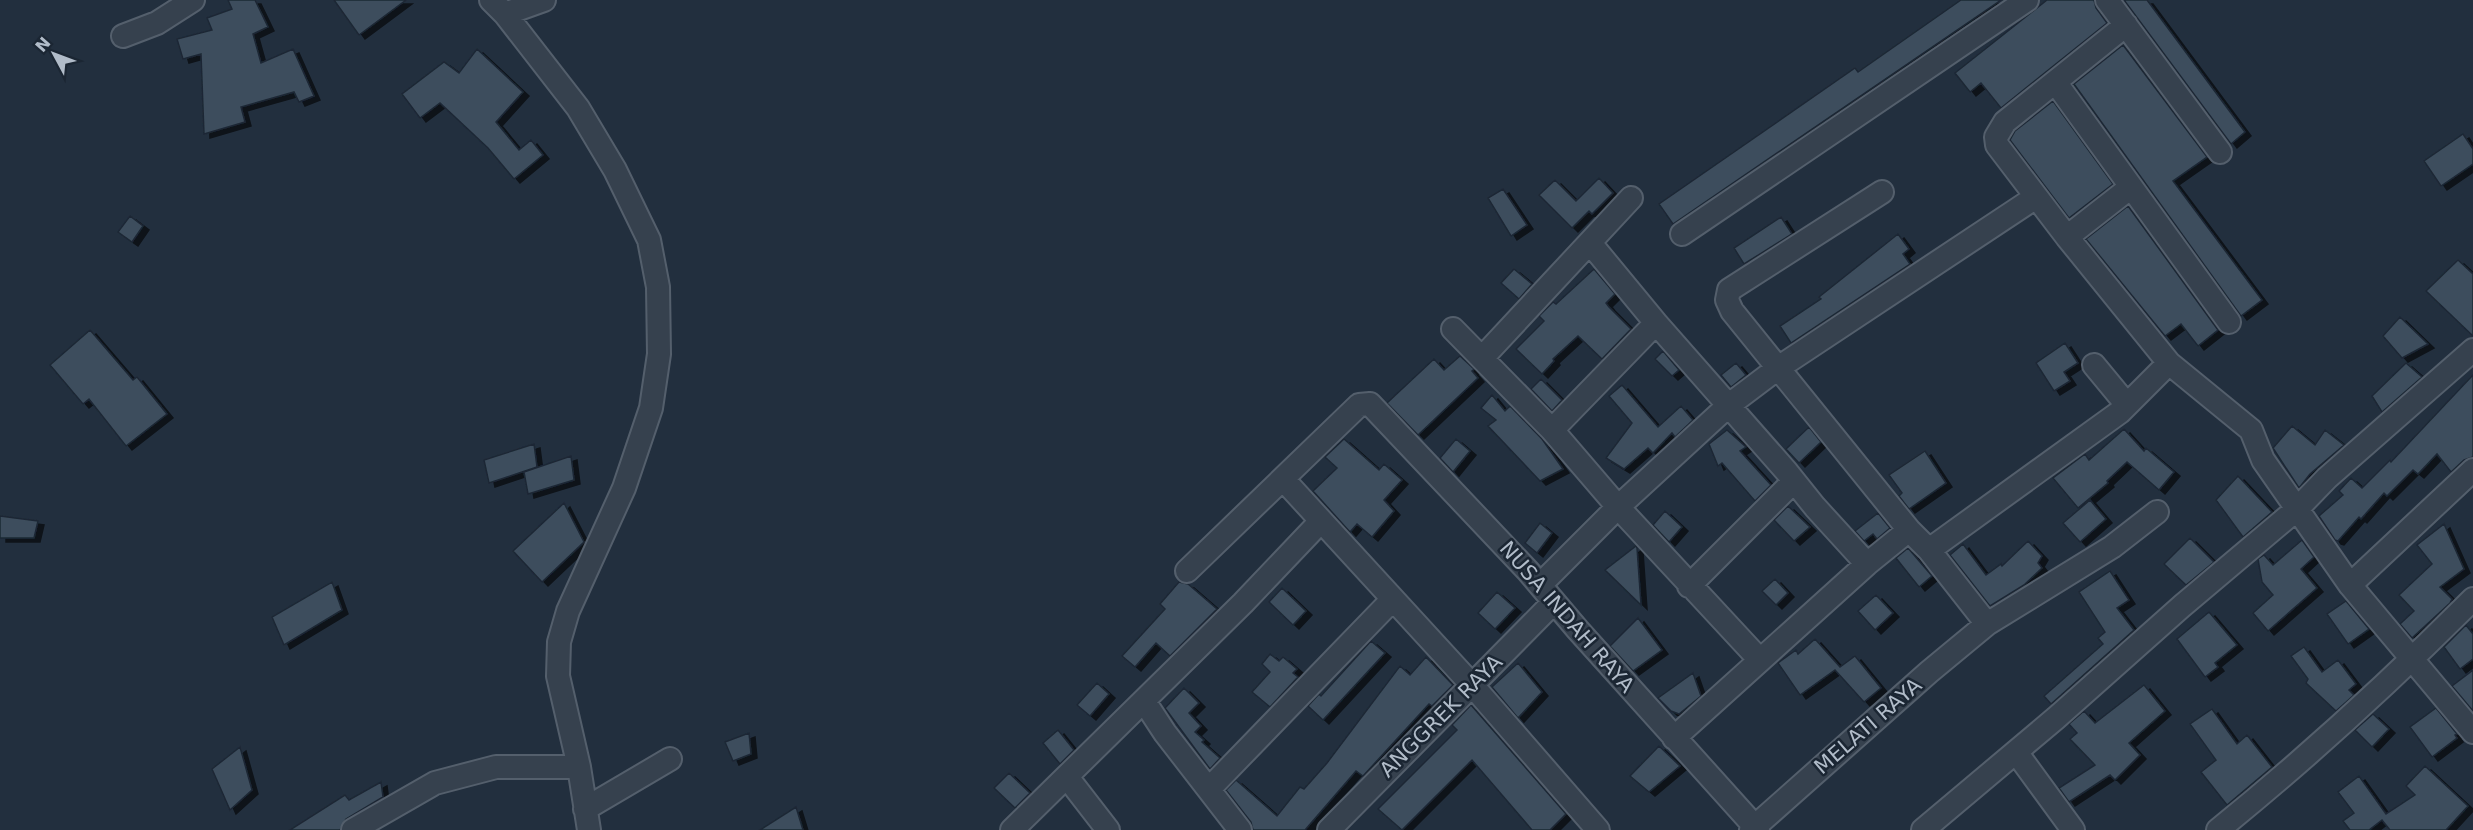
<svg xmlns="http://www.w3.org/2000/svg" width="2473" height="830" font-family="'DejaVu Sans',sans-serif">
<defs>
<filter id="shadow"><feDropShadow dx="6" dy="4" stdDeviation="0" flood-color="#0009"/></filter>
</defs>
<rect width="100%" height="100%" fill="#222f3e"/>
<path fill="#3d4e5d" stroke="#1d2835" stroke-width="1.5" filter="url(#shadow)" d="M228 0H255L268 27 253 34 261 63 293 49 314 96 299 102 294 92 241 107 245 122 204 134 201 54 183 59 177 39 212 30 207 18 232 9Z
M334 0H406L359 35Z
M1961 0H2001L1673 224 1659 204 1855 68 1858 72Z
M2047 0H2094L2096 8 2107 23 2001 108 1981 83 1970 92 1955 73Z
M2124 0H2147L2245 132 2231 144Z
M2123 45 2207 157 2173 181 2262 300 2241 316 2074 84Z
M477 49 523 92 496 122 519 150 531 140 543 155 514 179 488 148 440 103 420 118 402 94 444 62 459 73Z
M2053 101 2113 184 2069 218 2010 140 2015 131Z
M2463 134 2473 149V164L2441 186 2424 161Z
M1599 178 1613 193 1592 214 1589 211 1572 228 1539 195 1555 180 1576 201Z
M1503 189 1527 225 1511 236 1488 198Z
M2128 206 2218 330 2198 346 2181 324 2165 336 2086 239Z
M130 216 143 226 132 242 118 232Z
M1781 217 1792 234 1744 264 1734 248Z
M1898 234 1909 249 1903 254 1910 264 1791 343 1780 326 1821 299 1819 297Z
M2458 260 2473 274V336L2426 291Z
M1514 269 1532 284 1519 299 1501 283Z
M1594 269 1615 294 1606 303 1609 307 1631 329 1602 359 1578 336 1553 359 1554 361 1542 374 1516 349 1544 321 1539 316 1553 302 1556 304Z
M2400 317 2428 344 2402 358 2383 336Z
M90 330 133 380 137 377 167 414 126 446 89 399 83 404 50 365Z
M2065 343 2078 363 2064 372 2070 381 2054 391 2036 363Z
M1663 351 1679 370 1672 376 1655 359Z
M1460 356 1474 369 1472 371 1478 378 1418 435 1387 403 1434 359 1444 370Z
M1736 363 1746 375 1731 387 1721 375Z
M2406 363 2422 377 2382 412 2372 396Z
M2473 375V457L2464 460 2451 472 2437 454 2418 474 2413 470 2387 496 2384 493 2361 519 2359 517 2338 541 2335 540 2319 516 2343 495 2339 491 2351 478 2362 488 2390 460 2391 462Z
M1541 379 1562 400 1552 411 1531 389Z
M1622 385 1658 427 1681 406 1693 420 1675 437 1672 433 1653 453 1648 448 1624 469 1606 458 1632 423 1609 396Z
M1492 395 1505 411 1510 406 1542 439 1563 469 1540 481 1488 426 1496 420 1481 408Z
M2292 426 2315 445 2325 430 2344 445 2310 474 2299 488 2273 448Z
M1809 427 1821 442 1799 463 1786 449Z
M2124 429 2144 451 2146 448 2174 472 2159 490 2127 462 2107 481 2108 483 2078 508 2053 478 2085 454 2089 460Z
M1727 430 1746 447 1740 451 1771 485 1755 501 1722 463 1718 466 1709 444Z
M1344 439 1379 470 1384 464 1402 480 1384 500 1394 511 1372 537 1357 524 1350 532 1313 491 1337 468 1325 457Z
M1456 439 1470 451 1453 472 1440 458Z
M534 444 537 467 489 483 484 460Z
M1925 451 1946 483 1909 509 1899 496 1902 493 1889 475Z
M571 456 574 480 528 494 524 472Z
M2238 476 2272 512 2243 537 2216 500Z
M2090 500 2106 519 2080 542 2063 523Z
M564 503 584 542 542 582 513 551Z
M1788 506 1810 527 1794 541 1774 520Z
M1665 511 1682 527 1669 542 1653 525Z
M1878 513 1890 528 1877 539 1873 534 1864 541 1855 531Z
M0 516 38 521 34 538H0Z
M1540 523 1552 533 1537 553 1525 543Z
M2444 524 2464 569 2440 587 2452 599 2450 603 2412 638 2400 624 2414 611 2399 595 2432 564 2417 545Z
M2190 538 2214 562 2186 585 2164 564Z
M2302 540 2314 557 2301 569 2317 588 2268 631 2253 613 2273 595 2262 582 2258 559 2264 555 2273 565Z
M2028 541 2042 556 2038 563 2042 568 2024 585 1990 606 1950 555 1963 544 1986 575 2001 564 2002 566Z
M1636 546 1637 548 1641 605 1605 570Z
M1908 548 1932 576 1919 587 1896 558Z
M2110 571 2129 600 2117 608 2134 630 2051 704 2044 696 2103 644 2098 638 2105 632 2079 592Z
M1775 579 1788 593 1776 605 1762 591Z
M332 582 342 610 284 645 272 617Z
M1179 582 1188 584 1217 609 1170 656 1156 643 1135 667 1122 656 1165 609 1160 604Z
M1282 588 1306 611 1293 625 1269 602Z
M1497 592 1515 608 1495 629 1478 613Z
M1876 595 1893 613 1875 630 1858 611Z
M2346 601 2369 629 2348 644 2327 614Z
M2209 612 2237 645 2215 663 2218 667 2205 677 2177 639Z
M1638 618 1662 650 1633 671 1610 646Z
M2466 625 2473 634V659L2460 669 2444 647Z
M1815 639 1840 667 1855 656 1881 688 1864 702 1835 670 1800 695 1778 663 1796 650 1798 654Z
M1371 641 1385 653 1323 720 1308 706 1319 694 1321 696Z
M2304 647 2322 672 2338 660 2356 684 2349 690 2354 695 2336 711 2306 683 2308 679 2291 656Z
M1270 654 1279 661 1283 657 1297 669 1293 673 1298 677 1270 707 1252 692 1270 672 1262 664Z
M1426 657 1453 685 1432 706 1429 704 1363 776 1356 771 1305 830H1253L1251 822 1226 790 1236 780 1277 816 1300 787 1304 789 1327 763 1400 666 1410 675Z
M1518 663 1542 692 1518 718 1492 687Z
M2473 670V711L2452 686Z
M1693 673 1701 696 1679 714 1671 711 1658 698Z
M1097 683 1109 694 1090 716 1077 705Z
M2144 685 2165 711 2129 743 2140 755 2115 780 2110 775 2069 802 2059 788 2095 765 2070 739 2077 733 2069 724 2084 711 2095 723Z
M1184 688 1199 703 1189 713 1201 726 1195 732 1204 740 1202 742 1220 758 1210 769 1165 708Z
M1471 705 1566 814 1550 830H1532L1472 760 1402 830 1378 809 1457 730 1452 725Z
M2436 708 2457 734 2455 735 2457 738 2432 757 2410 727Z
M2212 709 2237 744 2247 735 2272 767 2227 805 2201 772 2216 760 2190 724Z
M2373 714 2389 729 2372 747 2355 730Z
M1058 730 1074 750 1060 764 1043 743Z
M749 733 751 754 733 761 725 742Z
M1659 746 1680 766 1649 792 1630 776Z
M240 747 252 790 230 810 212 769Z
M2425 766 2468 806 2446 830H2390L2382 820 2369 830H2350L2343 821 2354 813 2338 792 2359 776 2386 814 2415 795 2406 786Z
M1009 773 1030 793 1015 808 994 788Z
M381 782 383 797 346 819 340 830H290L345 795 349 800Z
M796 807 803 830H760Z"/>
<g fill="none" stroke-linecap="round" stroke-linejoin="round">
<defs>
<path id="minor" d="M491 0 505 14 578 108 615 170 649 240 658 287 659 354 651 408 624 488 568 611 559 642 558 676 579 767 589 830
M2107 0 2220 152
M505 14 544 0
M2126 25 2005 122 1996 137 1997 145 2067 237 2169 363
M123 36 157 23 193 0
M2056 83 2229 322
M1882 192 1729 290 1727 300 1732 311 1909 530 1929 550 2120 412 2169 363 2251 430 2263 460 2350 585 2473 732
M1682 234 2027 0
M2067 237 2131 187
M1590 243 1656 323 1787 472 1815 507 1867 564
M1453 329 1552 430 1618 507 1759 659
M1483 357 1631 198
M2094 365 2127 405
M1552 430 1656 323
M1283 479 1472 685 1598 830
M1929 550 1987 624
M1187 571 1359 405 1370 404 1528 571 1578 630 1758 830
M1540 585 1618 507 1729 405 1778 368 2036 197
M2350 585 2473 470
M1689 586 1794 481
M1144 701 1165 733 1240 830
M1674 738 1867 564 1909 530
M2016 752 2073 830
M1067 777 1108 830
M1209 789 1393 599
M585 809 670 759
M353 830 435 783 496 767H579
M1012 830 1243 603 1321 521
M1329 830 1554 602
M1751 830 1929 672 1987 624 2112 547 2157 512
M1923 830 2056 718 2182 606 2297 509 2327 478 2473 350
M2218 830C2307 758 2392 680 2473 599"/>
</defs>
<use href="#minor" stroke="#545f6c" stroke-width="26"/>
<use href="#minor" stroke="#36414e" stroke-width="22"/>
</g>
<g text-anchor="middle" stroke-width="5" stroke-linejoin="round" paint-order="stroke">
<g font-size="21" fill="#b1bcc9" stroke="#1b2633">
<text transform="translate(1567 617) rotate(49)" y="7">NUSA INDAH RAYA</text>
<text transform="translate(1441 716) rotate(-45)" y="7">ANGGREK RAYA</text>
<text transform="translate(1868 726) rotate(-41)" y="7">MELATI RAYA</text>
</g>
</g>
<g transform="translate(54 54) rotate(311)" stroke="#1b2633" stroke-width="4.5" paint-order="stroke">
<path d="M0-4.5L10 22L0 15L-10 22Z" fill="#b1bcc9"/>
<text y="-9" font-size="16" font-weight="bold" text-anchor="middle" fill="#b1bcc9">N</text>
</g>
</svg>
